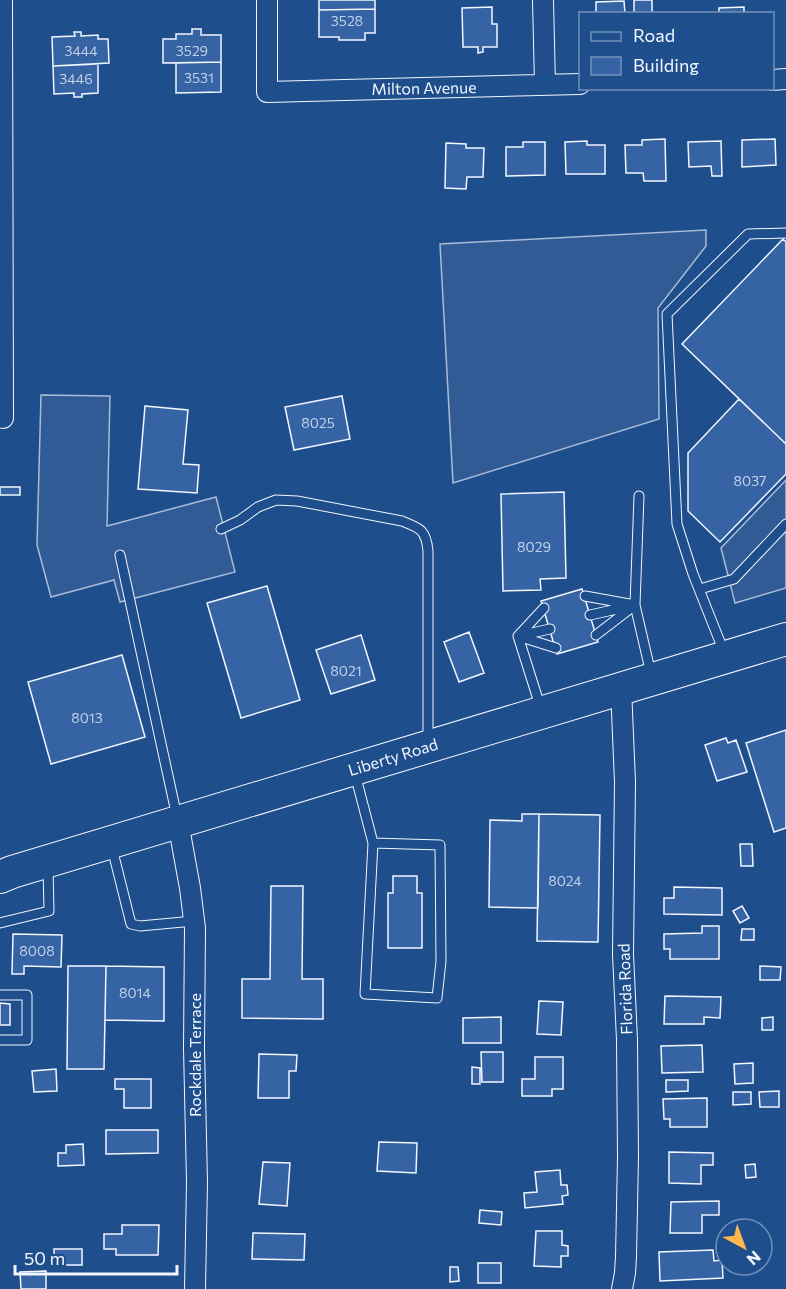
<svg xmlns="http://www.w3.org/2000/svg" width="786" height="1289" font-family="Commissioner,sans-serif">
<rect width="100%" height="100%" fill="#1f4e8c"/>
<path fill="#305b95" stroke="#a8bbd7" stroke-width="1.5" d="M706 230V246L658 308 659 419 453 483 440 244Z
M41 395 110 396 107 526 216 497 235 572 120 602 114 580 51 597 37 545Z
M786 480V588L735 603 721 548Z"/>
<path fill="#3563a3" stroke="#f2f6ff" stroke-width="1.5" d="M319 0H375V9L319 10Z
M634 0H652V14H634Z
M624 1 625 14H596V2Z
M492 7V24H497V47H483V52L478 53V47H463L462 8Z
M744 7V14H719V8Z
M375 9V33H365V40H339V37H319V10Z
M192 29H201V35H221V62L163 63V39H176V34H192Z
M74 32H81V36L98 35V39H108L109 63 53 66 52 37 75 36Z
M221 62V92L176 93V63Z
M98 64V93L82 94V97H74V93L54 94 53 66Z
M665 139 666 181H644L643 173H626L625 145H642V140Z
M775 139 776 165 742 167V140Z
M587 141V145H605V174H566L565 142Z
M721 141 722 176H712L711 166 689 167 688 142Z
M523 142H545V175L506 176V147H523Z
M446 143 466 144V148H484L483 177H467L466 189 445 188Z
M783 239 786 242V444L682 344Z
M342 396 350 439 294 450 285 407Z
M739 399 786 444V474L720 542 688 511V453Z
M145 406 188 410 183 464 199 465 197 493 138 489Z
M0 487H20V495H0Z
M564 492 566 578 540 579 541 590 503 591 501 494Z
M267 586 300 700 241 718 207 603Z
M582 589 598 642 557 654 541 601Z
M469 632 484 673 459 682 444 642Z
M361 635 375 680 331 694 316 650Z
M122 655 145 737 51 764 28 682Z
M786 730V828L774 832 746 743Z
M726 738 728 743 736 740 747 772 717 781 705 745Z
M522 814H539L538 908 489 907 490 820 522 821Z
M539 814 600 815 598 942 537 941Z
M740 844H752L753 866H741Z
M393 876H417V893H422V948H388V893H393Z
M271 886H303L302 979H323V1019L242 1018V979H270Z
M674 887 722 888V915L664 914V898H674Z
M742 906 749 918 740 923 733 911Z
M702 926H719V959H670V949H664V934L702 933Z
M742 929H754V940H741Z
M13 934 62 935 61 967 24 966V974H12Z
M68 966H106L104 1069H67Z
M106 966 164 967V1021L105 1020Z
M760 966 781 967 780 980H760Z
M665 996 721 997 720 1018 704 1017V1024H664Z
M539 1001 563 1002 561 1035 537 1034Z
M0 1003 10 1004V1025H0Z
M501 1017V1043H463V1018Z
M773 1017V1030H762V1018Z
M702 1045 703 1072 662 1073 661 1046Z
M481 1052H503V1082H482Z
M259 1054 297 1055 296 1071H289V1098H258Z
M535 1057H563V1089H552V1096H522V1079H535Z
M753 1063V1083L735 1084 734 1064Z
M472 1067 480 1068V1084H472Z
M56 1069 57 1091 34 1092 32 1071Z
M115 1079H151V1108H124V1089H115Z
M666 1080H688V1091L666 1092Z
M779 1091V1107H760L759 1092Z
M733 1092H751V1104L733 1105Z
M707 1098V1127H670V1119H664L663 1099Z
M106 1130H158V1153L106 1154Z
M379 1142 417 1143 416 1173 377 1171Z
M83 1144 84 1165 58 1166V1153H66V1145Z
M669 1152 713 1153V1165H701V1184L669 1183Z
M263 1162 290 1163 287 1206 259 1204Z
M755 1164 756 1177 746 1178 745 1165Z
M560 1170 561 1185H567L568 1195 562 1196 563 1204 525 1208 524 1193 537 1192 535 1172Z
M719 1201V1215H702V1233H670L671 1202Z
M480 1210 502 1212 501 1225 479 1223Z
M122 1225H159L158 1255H116V1249H104V1234H122Z
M536 1231H562V1245L568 1246V1256H561V1267L534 1266Z
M253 1233 305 1234 304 1260 252 1259Z
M54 1249H82V1265H54Z
M713 1250 714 1261 722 1260 723 1278 660 1281 659 1252Z
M478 1263H501V1283H478Z
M450 1267H458L459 1281 450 1282Z
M46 1271V1289H21L20 1272Z"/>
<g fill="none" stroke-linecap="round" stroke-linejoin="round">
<defs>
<path id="lane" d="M221 529 240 520 258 507 276 500 297 501 402 521C420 528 426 530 428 551V741
M120 555 177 817
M700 589 734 579 786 524
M585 596 635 605 590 615
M635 605 639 496
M550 629 518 636 556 648
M596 635 635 605 651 674
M724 652 693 574 677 524 667 314 748 234 786 233
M541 709 518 636 544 608
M355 774 373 843 365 994 437 998 441 961 440 845 373 843
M112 848 131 924 140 926 194 921
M0 923 49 911 48 867
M0 995H27V1040H0"/>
<path id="street" d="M2 0 3 418
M267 0V92L580 84
M543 0 545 85
M772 80 786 79
M621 688 625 782 623 954 627 1040 628 1157 626 1257 625 1273 622 1289
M178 822 190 888 195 928 194 1048 197 1182 195 1289"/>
<path id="primary" d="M0 877 12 872 786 639"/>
</defs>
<use href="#lane" stroke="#f2f6ff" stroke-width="11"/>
<use href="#street" stroke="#f2f6ff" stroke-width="22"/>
<use href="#primary" stroke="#f2f6ff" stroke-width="34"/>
<use href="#lane" stroke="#1f4e8c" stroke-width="9"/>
<use href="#street" stroke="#1f4e8c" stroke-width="20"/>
<use href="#primary" stroke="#1f4e8c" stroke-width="32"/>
</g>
<g text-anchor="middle" stroke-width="4.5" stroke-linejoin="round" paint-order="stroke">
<g font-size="14" fill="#c3d1e8">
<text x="347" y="26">3528</text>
<text x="81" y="56">3444</text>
<text x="192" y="56">3529</text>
<text x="199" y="83">3531</text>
<text x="76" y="84">3446</text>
<text x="318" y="428">8025</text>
<text x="750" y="486">8037</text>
<text x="534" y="552">8029</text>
<text x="346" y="676">8021</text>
<text x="87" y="723">8013</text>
<text x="565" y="886">8024</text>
<text x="37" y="956">8008</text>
<text x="135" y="998">8014</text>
</g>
<g font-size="16" fill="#f2f6ff" stroke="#1f4e8c">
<text transform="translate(424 88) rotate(-1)" y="6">Milton Avenue</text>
<text transform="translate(393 757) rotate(-17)" y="6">Liberty Road</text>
<text transform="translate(625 989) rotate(-92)" y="6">Florida Road</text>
<text transform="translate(195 1055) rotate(-90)" y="6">Rockdale Terrace</text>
</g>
</g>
<rect x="579" y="12" width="195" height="78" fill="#1f4e8c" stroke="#7391ba" stroke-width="1.5"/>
<rect x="591" y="32" width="30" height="9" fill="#1f4e8c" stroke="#7391ba" stroke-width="1.5"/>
<text x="633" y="42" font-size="18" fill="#f2f6ff">Road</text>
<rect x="591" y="57" width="30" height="18" fill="#3563a3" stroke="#7391ba" stroke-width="1.5"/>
<text x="633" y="72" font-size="18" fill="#f2f6ff">Building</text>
<g transform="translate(744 1247) rotate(139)"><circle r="28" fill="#1f4e8c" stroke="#7391ba" stroke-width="1.5"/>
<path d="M0-4.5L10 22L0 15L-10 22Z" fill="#ffb74d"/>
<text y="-9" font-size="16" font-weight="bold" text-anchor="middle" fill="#f2f6ff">N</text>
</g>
<path d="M15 1265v9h162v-9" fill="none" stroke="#f2f6ff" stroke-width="3"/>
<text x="24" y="1265" font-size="18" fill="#f2f6ff" stroke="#1f4e8c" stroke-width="4.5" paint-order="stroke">50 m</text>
</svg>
